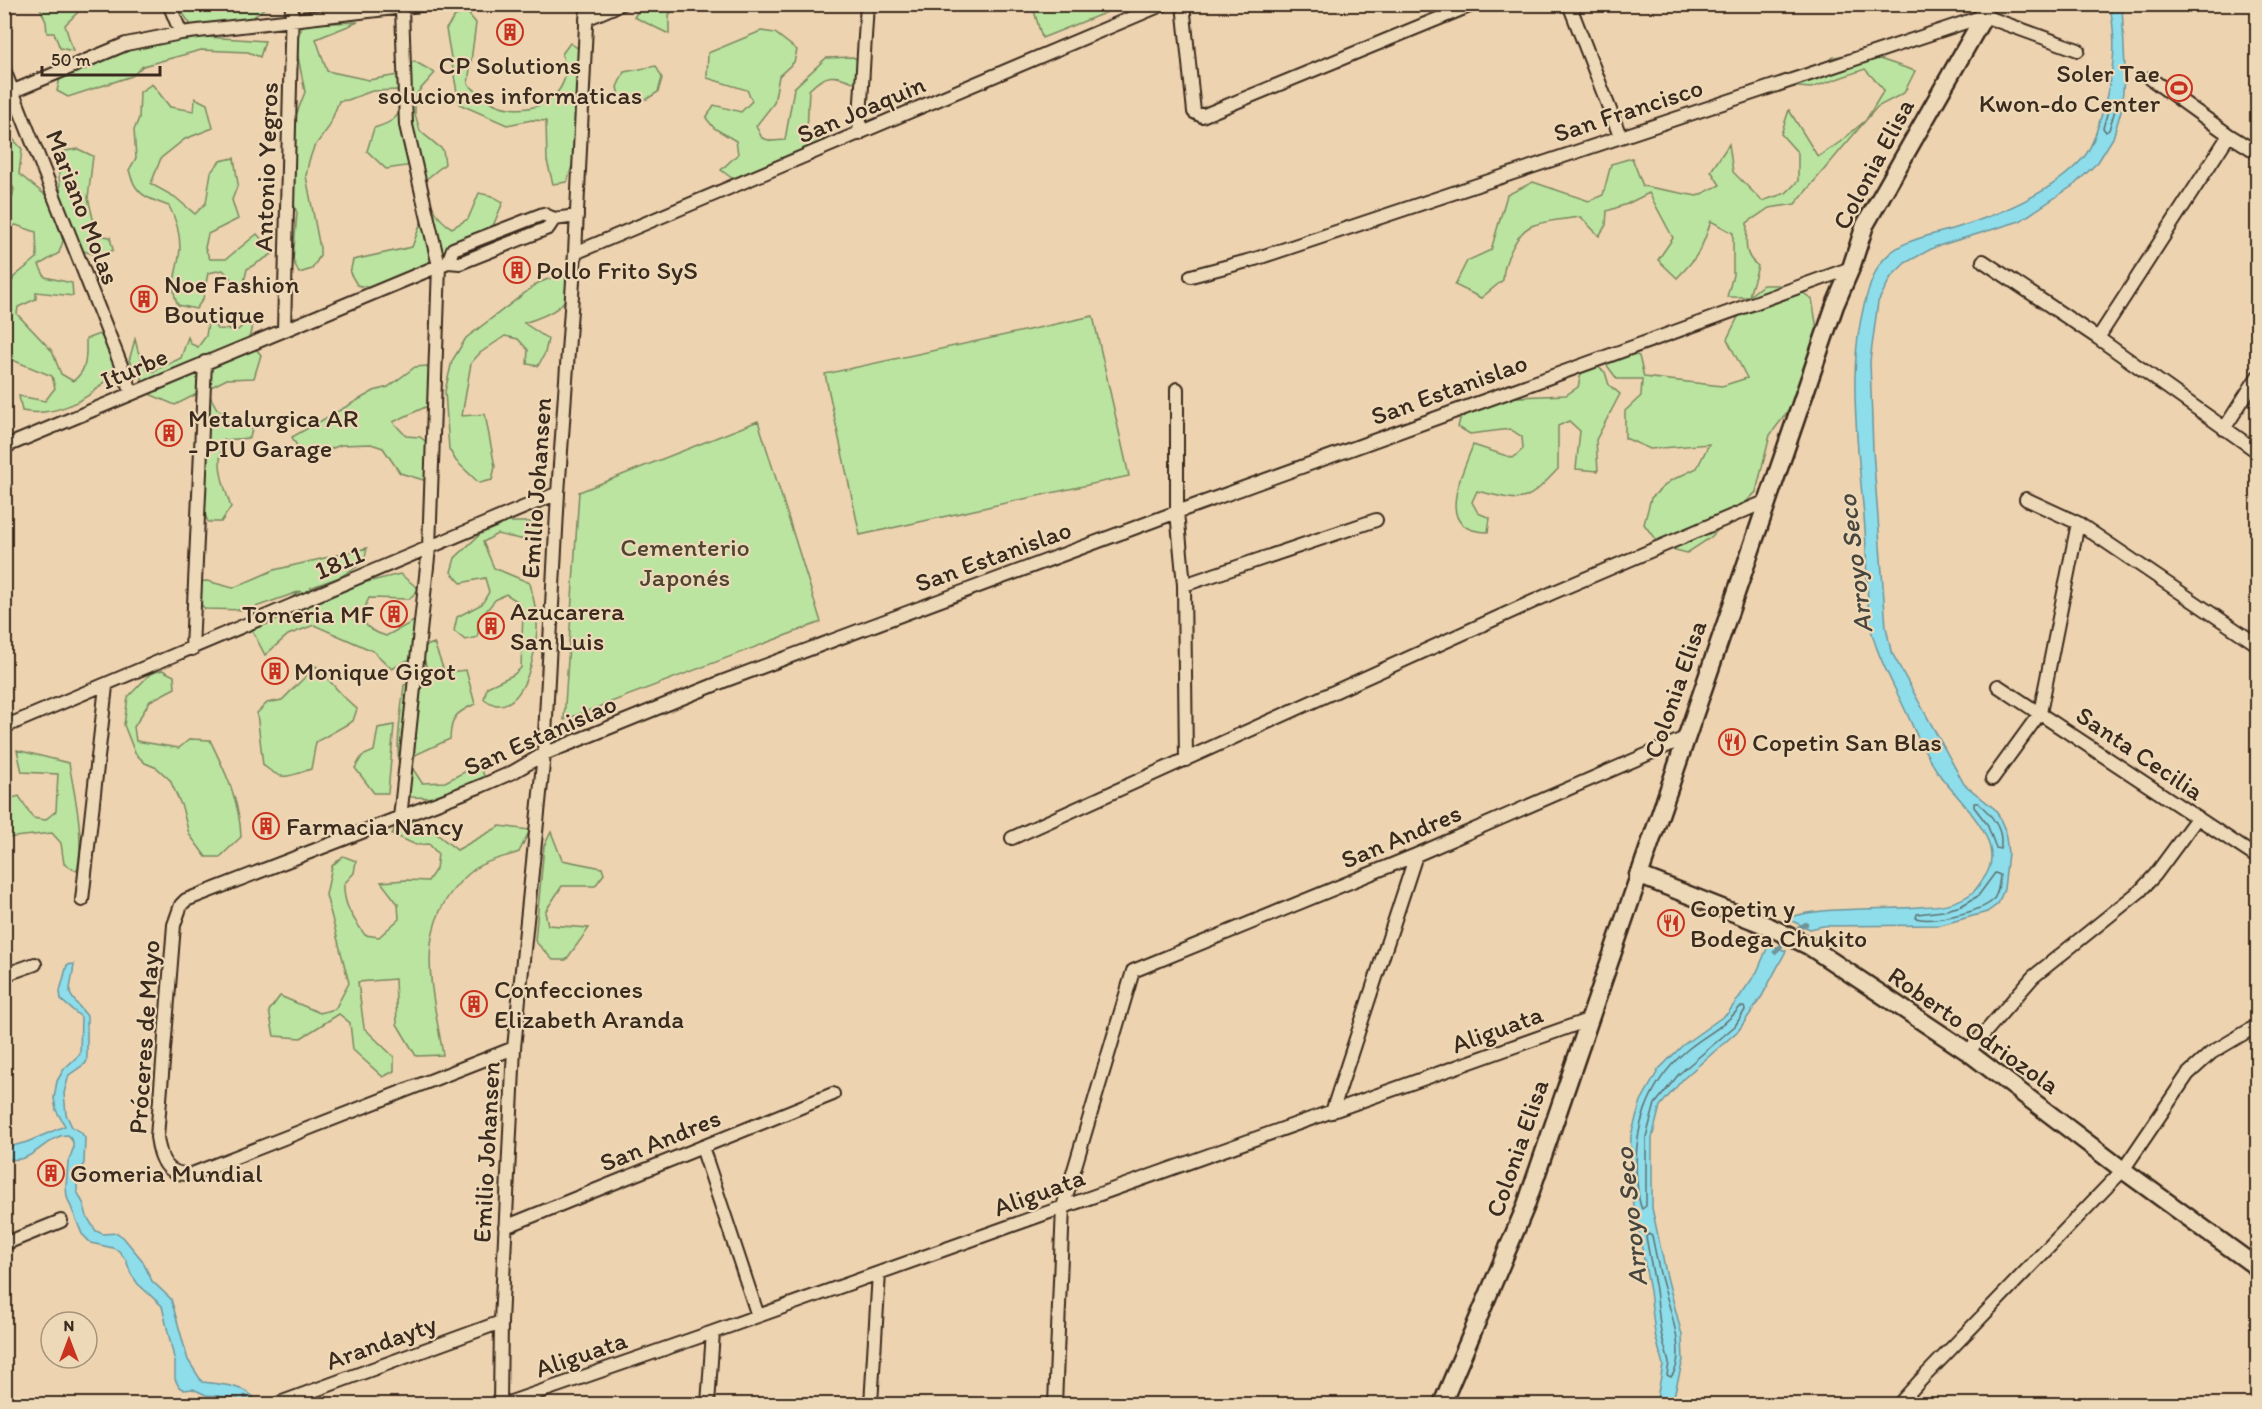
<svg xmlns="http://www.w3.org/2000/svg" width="2262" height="1409" font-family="Itim,sans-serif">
<rect width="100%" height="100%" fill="#eed3b0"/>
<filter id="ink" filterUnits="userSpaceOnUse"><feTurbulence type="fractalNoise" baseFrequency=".0167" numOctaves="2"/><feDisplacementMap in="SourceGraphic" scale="12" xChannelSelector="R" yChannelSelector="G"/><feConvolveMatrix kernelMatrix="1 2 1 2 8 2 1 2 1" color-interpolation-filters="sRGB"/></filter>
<g filter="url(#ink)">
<path fill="#bae4a0" stroke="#7a875f" stroke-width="1.5" d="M1032 4H1125V5L1042 38Z
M39 5H81L78 12 65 25 73 51 60 48 54 33H47L46 22Z
M177 5H198L200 9 220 5H268L244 25H191Z
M643 5H676L669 15V34L634 17Z
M467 12 476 23 468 84C475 90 483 98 491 102 517 116 556 109 565 77 567 70 564 61 562 54L570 43 582 51 584 69 575 97V156L567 182 553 184 547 161 546 121 532 120 507 125 459 104 446 29 455 16Z
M358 22 316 39 327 71 369 80 398 75 414 61 435 73 418 92 415 100V114L420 131 443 150 445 164 424 181C427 200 435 218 452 228L468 219 479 193 492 196 503 202 493 226 396 286 383 291 357 285 350 273 353 260 412 247 422 220 412 165 386 169 367 151 374 128C391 123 398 119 404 102L398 90 372 91 348 100 339 101 329 127 314 147 309 161 306 176 320 248V256L312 269 299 273 293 260 297 213 282 170 281 155 305 92 295 42 304 24Z
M761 31 775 33 797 50 794 62 779 76 774 103 756 126 762 138 772 141 785 140 794 88 826 58 853 57 867 65 870 78 859 84C835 75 828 71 809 90L807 132 821 136 826 148 749 177 733 179 721 170 738 154 736 141 714 128 706 118 714 105 741 112 752 101 747 90 707 78 708 53Z
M162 34 265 41 260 57 248 52 201 50 143 66 132 76 68 97 57 91 60 78 81 59 98 61 125 51Z
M1862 53 1915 71 1904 93 1877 107 1795 204 1769 208 1747 223C1747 242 1742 254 1758 266L1749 296 1763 285H1791L1812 299 1823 365 1770 435 1756 492 1710 538 1687 553 1660 546 1644 524 1651 498 1670 481 1697 468 1709 444 1650 449 1625 438V411L1641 396 1642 379H1617L1603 360 1614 348 1639 356 1644 377 1722 386 1747 378 1727 339 1748 297H1727L1733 275V233L1711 221C1702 249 1698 257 1677 278L1658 260 1673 238 1649 193 1627 204 1607 211 1606 225 1599 236 1581 217C1566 219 1549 220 1534 225 1517 230 1503 263 1503 280L1481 298 1455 285 1467 261 1491 250 1507 195 1533 182 1589 201 1603 195 1611 164 1632 158 1643 186 1697 196 1720 185 1711 171 1729 144 1733 172 1762 201 1786 193 1798 181V153L1781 134 1789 110 1818 157 1840 142 1866 120 1884 90 1865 69 1811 88 1784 86 1834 57Z
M656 66 662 78 658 92 647 99 620 100 617 87 624 72Z
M152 84 170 107 194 111 195 98 207 104 213 128 185 139 161 158 151 184 175 197 195 214 206 203 211 172 220 161 234 158 238 184 232 200 238 219 208 234 205 248 210 259H226L257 234 274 253 247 269 242 291 223 270 208 273 203 299 196 309 178 305C168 286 179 268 180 248 180 233 176 219 169 206 146 198 135 195 129 170L136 158 134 130 139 118 140 92Z
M4 129 22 149 19 174 49 198 63 241 59 253 39 265 45 277 72 283 73 296 36 292V299L18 307 17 314 52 351 61 374 73 381C88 370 86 356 86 339L99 334 120 354C116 362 112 372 107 379 87 402 52 417 22 411L19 396 45 401 55 388 52 376 5 357V300L14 277 37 258 36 232 16 225 5 229V205L12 198 14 189 5 175Z
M78 149 93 156 88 198 97 235 110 237 113 250 100 256 73 248 63 220 58 163 65 151Z
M518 230 517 234 472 251 469 249Z
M571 276C572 307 549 315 524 323L548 339 545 353 538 366 527 364 528 350 518 339 505 336 480 353 471 363 462 416 485 414 495 467 492 480 479 483 456 461 449 449 445 391 452 361 466 338 538 283 551 278Z
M254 315 249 340 261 355 254 378 227 379 175 405 142 391V376L129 361 135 339 138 351 148 371H154L181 358 188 337 191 344 198 347 206 336 209 316 217 329 238 330Z
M1093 316 1129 476 860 535 825 374Z
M1593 364 1605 372 1609 385 1620 394 1596 440 1598 471 1576 469 1580 431 1569 421 1558 426V469C1523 506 1525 502 1477 491L1472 502 1478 513 1490 518 1488 532C1432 532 1462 475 1473 445L1513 458 1523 449 1522 437 1510 429 1470 434 1458 427 1460 419 1469 409 1494 398 1566 395 1578 387 1581 374Z
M427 366 435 378 430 405 393 422 406 436 420 437 430 445 427 481 400 473 383 448 371 444 341 445 304 459 292 437 374 391 388 387 415 367Z
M210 396 217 409 252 429 250 438 224 440C215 463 223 484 231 507L221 522H208L203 509 208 439 203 410Z
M758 421 821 622 564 720 579 492Z
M493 522H537L542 532 534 542 497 534 483 542 494 568 530 583C533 598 538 614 537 629 536 650 526 708 496 705 492 704 487 701 484 699L487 687 513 675 521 668 523 612 517 601 506 594 495 600 478 621V637L465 640 454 631 457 617 482 604 489 592 485 578 461 583 451 572 455 558Z
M367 548 364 562 342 576 310 588 334 590 400 574 419 589 409 599 369 598C358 620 363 629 386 636L416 620 415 656 392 669 373 651 314 625 288 635 265 655 252 630 270 612 301 591 247 610 205 609 194 596V582L207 581 233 588 274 570Z
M434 643 443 668 449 672 466 670 475 704C456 713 451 716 450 739L415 755 413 769 422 783 445 782 480 764 484 776 469 790 440 798 411 797C389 770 401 717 404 685L430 679 421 648Z
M316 666 344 697 357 709 353 721 316 742 311 769C287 777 283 782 263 765L257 713 267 703 282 700Z
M162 670 174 676 175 688 150 701 134 727 136 741 179 748 190 739 210 740C225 771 240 801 241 837L220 857H206L189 834 182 807 170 780 157 768 145 763 135 753 124 725 128 697 150 674Z
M394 725 388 793H374L355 768 362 756 374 751 378 728Z
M17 750 69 763C75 799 85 835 77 871L64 864 61 843 52 833 5 838V800L19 796 33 818 45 820 56 811 58 774 22 772Z
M400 818 424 824 457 850 500 826 530 830 519 852C506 857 487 860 476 868 409 918 432 986 443 1055L416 1056 397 1024 395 979 358 982 364 1028 394 1057V1071L383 1077 353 1050 350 1023 339 1014 301 1038 274 1036 269 1011 280 996 320 1013 335 1009 349 983 326 895 332 866 343 856 356 861 354 873 344 884C343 905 353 918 365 935L379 937 399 919 398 904 381 882 406 880 428 881 436 869 438 854 429 844 416 845 392 834Z
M551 832 562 860 602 868 604 874 595 886H562L545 912 548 925 589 928 566 960H553L535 941 544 846Z"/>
<path fill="#8eddeb" stroke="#6d9599" stroke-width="1.5" d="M2110 5H2122L2125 69 2121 111 2113 138 2098 162 2074 185 2020 221 1935 247 1905 263 1891 277 1878 302 1870 361 1873 450 1886 627 1891 651 1964 784 1996 810 2005 830 2008 853 2004 889 1998 904 1987 912 1941 925 1823 926 1810 929 1787 919C1814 906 1884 910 1918 907 1937 906 1956 905 1972 893 1977 889 1980 883 1984 878 2009 844 1961 803 1941 777 1928 758 1917 737 1908 716 1896 689 1874 652 1870 623 1866 592 1867 560 1865 529 1859 448 1841 351 1875 273 1888 242 1924 237 1953 229 1998 215 2053 193 2084 157 2097 142 2111 82 2113 61 2115 43 2113 23 2110 5Z
M1769 944 1786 951 1762 996 1739 1030 1683 1079 1660 1106 1652 1138V1208L1666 1273 1682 1335 1683 1360 1672 1404H1656L1663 1365 1655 1334 1650 1291 1634 1207 1630 1167 1631 1135 1641 1101 1659 1069 1683 1045 1728 1013 1757 972Z
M74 964C70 999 63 987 87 1016V1057L86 1063 69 1075 64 1093 66 1114 72 1127 81 1132 85 1138 84 1163 77 1178V1191L84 1205 87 1217 96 1231 103 1234 117 1233 123 1237 142 1260 152 1281 171 1299 188 1360 202 1382C218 1384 245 1385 255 1399L243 1403 237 1398 206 1395 193 1389 184 1390 179 1387 175 1379V1362L162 1306 138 1284 131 1274 126 1260 119 1251 113 1248 91 1243 82 1234 67 1197 66 1187 68 1163 73 1149V1142L68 1135C46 1134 33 1167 5 1158V1148L27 1142 65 1126 56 1110 54 1098 57 1081 64 1069 80 1054 81 1017 61 1000 60 991 67 965Z"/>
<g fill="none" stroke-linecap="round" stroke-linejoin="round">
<path stroke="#5c7270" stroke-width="1.5" d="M2113 105 2115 110 2109 130 2106 132 2103 128 2109 107Z
M1974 803H1978C1991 814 2005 831 2000 849L1996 848 1987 824 1974 807Z
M1995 873 2000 875C1999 884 1998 895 1992 901 1980 912 1930 923 1916 918L1917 914 1943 911 1961 906 1978 896Z
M1740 1007H1744L1745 1010 1735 1026 1679 1074 1655 1104 1646 1137V1206L1642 1209C1638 1201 1638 1191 1637 1182 1632 1131 1647 1084 1687 1050 1705 1035 1726 1026 1740 1007Z
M1648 1234 1652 1236C1655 1249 1657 1263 1661 1277 1667 1302 1689 1356 1671 1377L1667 1375 1669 1363 1661 1333 1656 1290 1646 1237Z"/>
<path stroke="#6d9599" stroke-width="4.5" d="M1775 952 1799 928 1806 924
M245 1397 250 1404"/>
<defs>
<path id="minor" d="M169 4 181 33
M1183 4 1194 112 1202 116 1474 4
M1569 4 1620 136
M586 19 621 4
M4 70 132 393
M2151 79 2229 135 2258 153
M4 95 126 44 181 33 429 4
M859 134 867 4
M575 253 1164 4
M1983 261 2098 338 2258 452
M448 262 453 249 543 214 554 219 577 216
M1191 276 1255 259 1984 16 2078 50
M284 330 292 4
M2098 338 2229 135
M1177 389V512L1184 585 1186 760
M2224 429 2258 376
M4 447 448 262 460 263 548 228 554 219
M2026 499 2078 523 2258 645
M1184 585 1376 520
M192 649 205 362
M1998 686 2258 858
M4 727 558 493
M1992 779 2040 713 2078 523
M400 818 429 548 439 266 406 125 402 8
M1012 838 1552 593 1767 501
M82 900 106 686
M4 975 35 964
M514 1048 192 1174C166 1176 160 1159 157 1137L174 925 181 905 186 900 481 786 513 772 544 754 724 681 1177 512 1851 268
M1968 1052 2033 977 2140 891 2155 875 2197 818
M1332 1112 1416 855
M702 1147 758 1316
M505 1227 833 1094
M4 1244 61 1221
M277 1404 501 1322
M500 1404 501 1322 514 1048 544 754 558 493 575 253 587 4
M505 1404 713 1332 1588 1020
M708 1404 713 1332
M871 1404 879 1273
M1055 1404 1063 1207 1133 971 1416 855 1685 738
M1899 1404 1918 1383 2123 1170 2188 1074 2211 1053 2258 1025"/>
<path id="tertiary" d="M1638 875 1770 927 1809 946 1968 1052 2123 1170 2258 1268
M1442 1404 1525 1208 1835 305 1851 268 1865 225 1984 16 1983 4"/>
</defs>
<use href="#minor" stroke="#3b2a1e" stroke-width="16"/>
<use href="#tertiary" stroke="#3b2a1e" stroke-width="21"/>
<use href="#minor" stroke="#edd9b7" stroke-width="12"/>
<use href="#tertiary" stroke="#edd9b7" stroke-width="16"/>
</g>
</g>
<defs>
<symbol id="building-ring" viewBox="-11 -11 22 22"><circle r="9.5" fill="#edd9b7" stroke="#c8321e" stroke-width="1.5"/><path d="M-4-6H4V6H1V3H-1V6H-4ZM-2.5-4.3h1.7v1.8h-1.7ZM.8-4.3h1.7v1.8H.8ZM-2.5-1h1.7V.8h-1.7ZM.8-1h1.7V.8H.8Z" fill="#c8321e"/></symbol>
<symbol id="stadium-ring" viewBox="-11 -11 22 22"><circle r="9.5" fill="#edd9b7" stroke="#c8321e" stroke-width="1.5"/><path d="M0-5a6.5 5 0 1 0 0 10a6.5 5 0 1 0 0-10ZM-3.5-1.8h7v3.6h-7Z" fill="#c8321e"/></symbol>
<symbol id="restaurant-ring" viewBox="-11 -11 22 22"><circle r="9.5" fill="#edd9b7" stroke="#c8321e" stroke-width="1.5"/><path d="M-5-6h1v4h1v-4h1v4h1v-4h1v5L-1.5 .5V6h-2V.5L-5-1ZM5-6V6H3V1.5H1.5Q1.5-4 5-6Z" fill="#c8321e"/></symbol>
</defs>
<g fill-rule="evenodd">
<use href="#building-ring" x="495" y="17" width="30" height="30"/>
<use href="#stadium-ring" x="2164" y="73" width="30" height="30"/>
<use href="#building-ring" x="502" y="255" width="30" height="30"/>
<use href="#building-ring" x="129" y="284" width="30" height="30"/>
<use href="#building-ring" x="154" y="418" width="30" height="30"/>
<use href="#building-ring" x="379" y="599" width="30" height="30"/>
<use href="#building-ring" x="476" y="611" width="30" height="30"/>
<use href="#building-ring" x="260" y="656" width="30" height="30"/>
<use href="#restaurant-ring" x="1717" y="727" width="30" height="30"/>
<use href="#building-ring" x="251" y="811" width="30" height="30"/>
<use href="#restaurant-ring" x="1656" y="908" width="30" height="30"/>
<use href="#building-ring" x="459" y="989" width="30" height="30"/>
<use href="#building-ring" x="36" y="1158" width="30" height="30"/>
</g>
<g text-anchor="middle" stroke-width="4.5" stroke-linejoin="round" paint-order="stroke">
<g font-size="26" fill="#3b2a1e" stroke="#edd9b7" text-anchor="start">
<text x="510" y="74" text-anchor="middle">CP Solutions<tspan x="510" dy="30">soluciones informaticas</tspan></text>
<text x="2160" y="82" text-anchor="end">Soler Tae<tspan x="2160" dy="30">Kwon-do Center</tspan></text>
<text x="536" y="279">Pollo Frito SyS</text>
<text x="164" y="293">Noe Fashion<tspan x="164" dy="30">Boutique</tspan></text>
<text x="188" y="427">Metalurgica AR<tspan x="188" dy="30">- PIU Garage</tspan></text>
<text x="510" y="620">Azucarera<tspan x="510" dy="30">San Luis</tspan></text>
<text x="374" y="623" text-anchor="end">Torneria MF</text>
<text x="294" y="680">Monique Gigot</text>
<text x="1752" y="751">Copetin San Blas</text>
<text x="286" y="835">Farmacia Nancy</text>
<text x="1690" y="917">Copetin y<tspan x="1690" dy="30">Bodega Chukito</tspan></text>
<text x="494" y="998">Confecciones<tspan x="494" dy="30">Elizabeth Aranda</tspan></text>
<text x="70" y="1182">Gomeria Mundial</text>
</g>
<g font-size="26" fill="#3b2a1e" stroke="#edd9b7">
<text transform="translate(861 109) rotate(-23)" y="9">San Joaquin</text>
<text transform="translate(1628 110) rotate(-18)" y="9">San Francisco</text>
<text transform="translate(1873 164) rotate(-62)" y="9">Colonia Elisa</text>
<text transform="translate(266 167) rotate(-88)" y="9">Antonio Yegros</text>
<text transform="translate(83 207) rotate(69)" y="9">Mariano Molas</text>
<text transform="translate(134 368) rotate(-23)" y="9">Iturbe</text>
<text transform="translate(1449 389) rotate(-20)" y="9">San Estanislao</text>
<text transform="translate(536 488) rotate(-86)" y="9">Emilio Johansen</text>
<text transform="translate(993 556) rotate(-20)" y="9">San Estanislao</text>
<text transform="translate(339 562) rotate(-23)" y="9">1811</text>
<text transform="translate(1675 689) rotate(-71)" y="9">Colonia Elisa</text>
<text transform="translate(540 735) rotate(-24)" y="9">San Estanislao</text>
<text transform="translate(2140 753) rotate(34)" y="9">Santa Cecilia</text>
<text transform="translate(1401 836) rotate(-23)" y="9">San Andres</text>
<text transform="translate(1497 1029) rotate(-20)" y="9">Aliguata</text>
<text transform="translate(1974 1030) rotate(35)" y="9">Roberto Odriozola</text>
<text transform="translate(144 1037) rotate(-86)" y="9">Próceres de Mayo</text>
<text transform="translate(660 1140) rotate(-22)" y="9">San Andres</text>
<text transform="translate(1517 1148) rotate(-71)" y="9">Colonia Elisa</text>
<text transform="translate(486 1152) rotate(-87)" y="9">Emilio Johansen</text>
<text transform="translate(1039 1192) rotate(-20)" y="9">Aliguata</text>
<text transform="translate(381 1342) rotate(-20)" y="9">Arandayty</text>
<text transform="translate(581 1354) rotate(-19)" y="9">Aliguata</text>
</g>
<g font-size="26" fill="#4e4632" stroke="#edd9b7">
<text x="685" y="556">Cementerio<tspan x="685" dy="30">Japonés</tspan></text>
</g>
<g font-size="27" font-style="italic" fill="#47453d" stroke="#edd9b7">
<text transform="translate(1855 564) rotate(-97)" y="9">Arroyo Seco</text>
<text transform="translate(1631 1217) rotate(-96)" y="9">Arroyo Seco</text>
</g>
</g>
<rect width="2262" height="1409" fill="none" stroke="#edd9b7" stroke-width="24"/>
<rect x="12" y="12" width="2238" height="1385" fill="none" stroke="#3b2a1e" stroke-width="2" filter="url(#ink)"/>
<g transform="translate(69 1340)"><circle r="28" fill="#edd9b7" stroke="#a6937a" stroke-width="1.5"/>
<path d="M0-4.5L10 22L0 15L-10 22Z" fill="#c8321e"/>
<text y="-9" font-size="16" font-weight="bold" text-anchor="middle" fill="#3b2a1e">N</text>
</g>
<path d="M42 66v9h118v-9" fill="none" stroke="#3b2a1e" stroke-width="3"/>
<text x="51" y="66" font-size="18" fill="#3b2a1e" stroke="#edd9b7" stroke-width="4.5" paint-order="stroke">50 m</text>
</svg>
